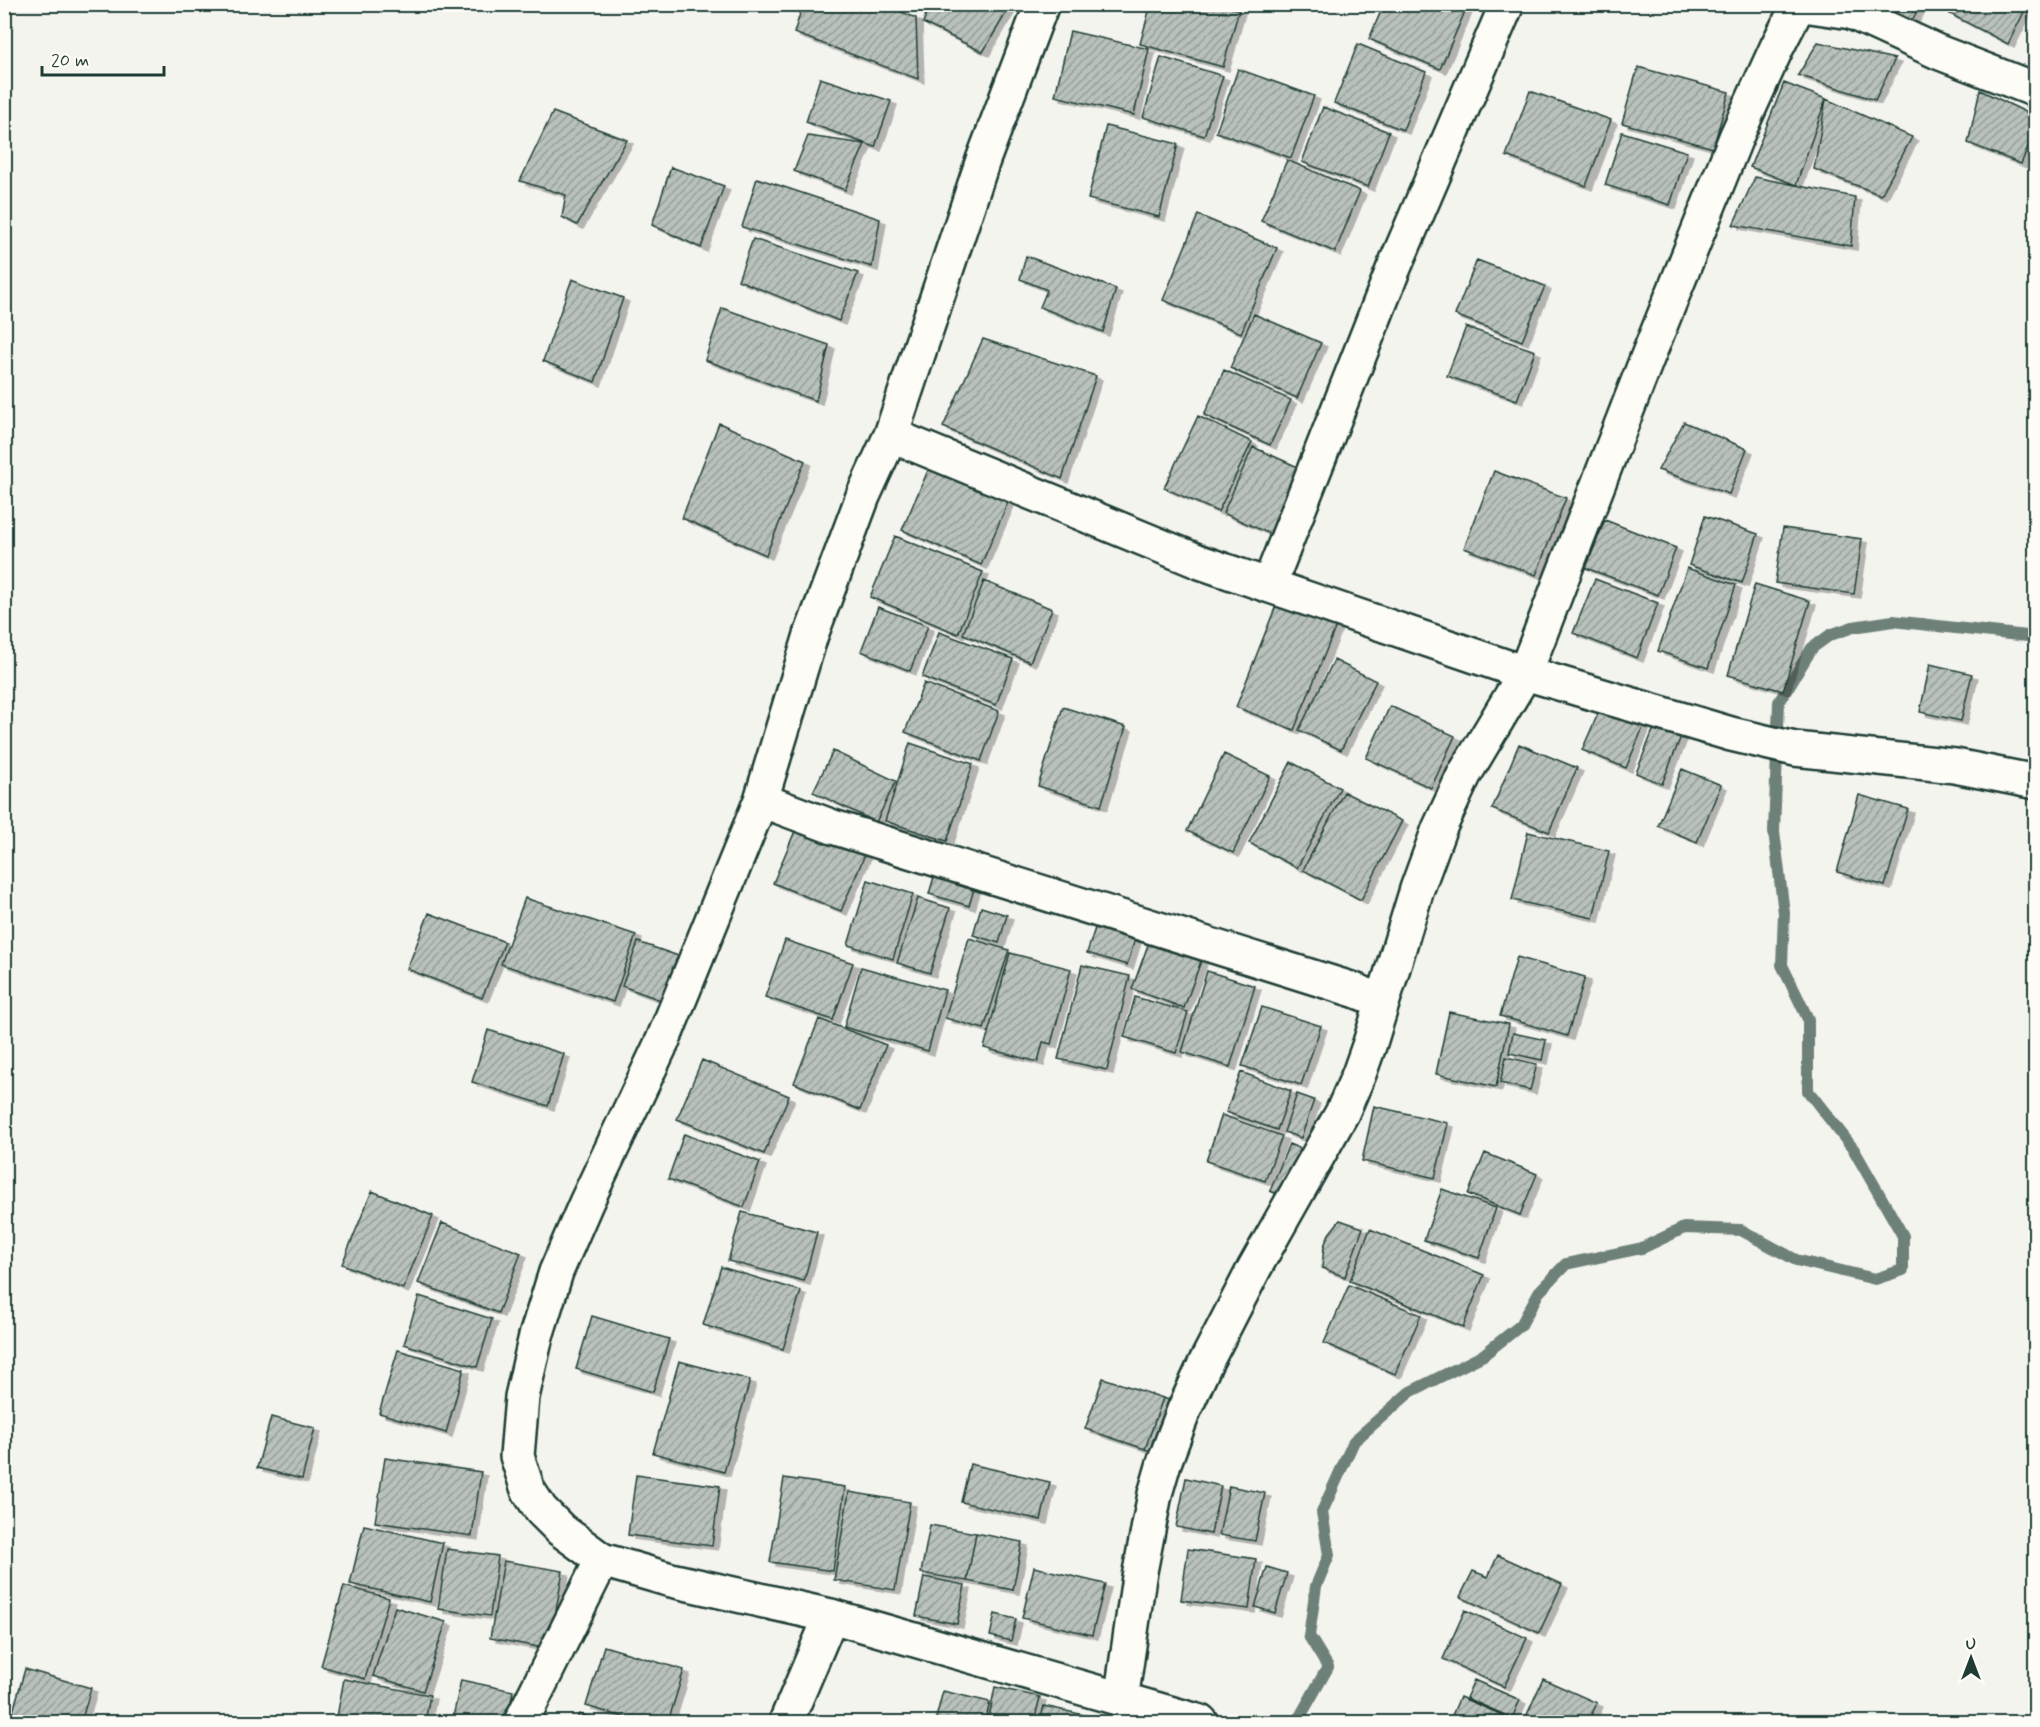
<svg xmlns="http://www.w3.org/2000/svg" width="2040" height="1727" font-family="Mynerve,sans-serif">
<defs>
<pattern id="building-hatch" width="6" height="6" patternUnits="userSpaceOnUse" patternTransform="scale(1.5)"><rect width="6" height="6" fill="#b9c1bb"/><path d="M-1 1l2-2M0 6l6-6M5 7l2-2" fill="none" stroke="#969e99"/></pattern>
<filter id="shadow"><feDropShadow dx="6" dy="4" stdDeviation="0" flood-color="#0004"/></filter>
</defs>
<rect width="100%" height="100%" fill="#f4f4ef"/>
<filter id="ink" filterUnits="userSpaceOnUse"><feTurbulence type="fractalNoise" baseFrequency=".0167" numOctaves="2"/><feDisplacementMap in="SourceGraphic" scale="12" xChannelSelector="R" yChannelSelector="G"/><feConvolveMatrix kernelMatrix="1 2 1 2 8 2 1 2 1" color-interpolation-filters="sRGB"/></filter>
<g filter="url(#ink)">
<g fill="none" stroke-linecap="round" stroke-linejoin="round">
<path stroke="#6e8179" stroke-width="12" d="M1297 1722 1328 1667 1309 1636 1316 1586 1329 1555 1322 1512 1354 1441 1410 1392 1482 1356 1521 1325 1539 1292 1566 1264 1642 1248 1684 1228 1741 1230 1796 1260 1875 1279 1903 1270V1236L1854 1150 1808 1091V1019L1782 965 1784 913 1774 831 1779 702 1812 648 1830 635 1853 627 1893 621 2036 637"/>
</g>
<path fill="url(#building-hatch)" stroke="#1f3d34" stroke-width="1.5" filter="url(#shadow)" d="M803 4H883L916 18 918 79 794 33Z
M929 4H1000L1009 8 983 52 923 23Z
M1151 4H1221L1239 10 1223 67 1140 44Z
M1384 4H1456L1466 9 1440 69 1369 39Z
M1877 4H1921L1910 24Z
M1955 4H2028L2008 44 1950 14Z
M1070 31 1149 49 1134 115 1055 96Z
M1818 42 1895 59 1875 100 1798 75Z
M1358 44 1426 72 1403 130 1334 103Z
M1161 57 1223 76 1204 136 1143 117Z
M1638 67 1729 92 1713 148 1622 123Z
M1238 69 1314 96 1291 158 1216 132Z
M820 78 891 101 875 147 806 122Z
M1784 83 1826 99 1796 185 1750 167Z
M1980 90 2036 117V127L2021 164 1968 143Z
M1530 91 1611 120 1586 186 1506 156Z
M1826 99 1912 137 1881 195 1814 169Z
M1323 107 1389 132 1368 187 1302 162Z
M553 112 627 140 577 225 562 217 566 195 520 181Z
M1106 126 1178 144 1159 217 1088 199Z
M1622 132 1687 152 1670 205 1605 185Z
M808 136 865 144 845 190 794 171Z
M1287 160 1360 191 1335 252 1261 221Z
M671 167 724 186 701 248 652 225Z
M1755 177 1855 197 1851 246 1733 225Z
M757 178 880 219 872 267 742 227Z
M1198 215 1277 248 1241 333 1163 300Z
M753 239 858 273 839 321 738 280Z
M1026 256 1116 289 1103 332 1040 307 1047 290 1020 279Z
M1477 260 1545 286 1522 341 1455 315Z
M572 279 623 298 595 382 543 361Z
M722 308 829 345 816 401 705 360Z
M1254 314 1321 343 1297 398 1230 368Z
M1466 327 1535 351 1517 400 1447 376Z
M983 339 1096 376 1062 479 943 427Z
M1224 370 1291 400 1270 445 1204 415Z
M1198 416 1252 442 1218 512 1164 488Z
M1684 422 1747 449 1729 494 1658 470Z
M719 423 805 461 766 555 682 518Z
M1253 447 1309 472 1279 538 1223 513Z
M930 466 1009 500 981 565 902 530Z
M1494 471 1566 498 1536 575 1464 548Z
M1705 516 1758 534 1742 583 1689 565Z
M1605 520 1676 548 1658 595 1586 568Z
M1783 528 1862 539 1854 594 1775 583Z
M895 536 983 572 958 634 870 597Z
M1687 568 1736 585 1708 668 1658 651Z
M1595 579 1658 603 1637 658 1573 633Z
M984 581 1052 609 1030 662 963 634Z
M1755 584 1810 601 1783 691 1728 675Z
M1277 603 1336 626 1294 730 1236 707Z
M878 607 928 626 910 671 861 651Z
M939 632 1013 659 996 705 922 677Z
M1334 660 1376 681 1341 750 1299 730Z
M1930 664 1972 674 1961 721 1920 712Z
M924 683 999 711 981 761 905 732Z
M1390 706 1455 736 1431 788 1366 758Z
M1063 707 1126 727 1101 806 1038 786Z
M1601 707 1644 725 1626 768 1582 750Z
M1656 723 1682 734 1662 784 1636 773Z
M910 743 973 764 947 841 885 821Z
M1519 744 1577 768 1549 832 1492 809Z
M833 751 896 781 876 822 813 792Z
M1224 754 1270 776 1233 853 1187 831Z
M1291 762 1340 788 1297 868 1249 843Z
M1682 769 1721 785 1697 842 1658 826Z
M1344 792 1402 821 1361 900 1303 870Z
M1859 795 1908 809 1885 886 1837 872Z
M798 824 866 852 841 911 773 883Z
M1528 832 1609 851 1593 918 1512 900Z
M936 870 976 882 969 906 929 894Z
M868 880 913 894 893 959 848 945Z
M525 898 636 935 613 1002 501 964Z
M918 898 950 908 930 973 897 963Z
M981 907 1007 915 999 943 973 935Z
M429 913 505 942 482 998 407 969Z
M1096 925 1136 936 1127 965 1087 953Z
M969 938 1009 950 984 1029 945 1018Z
M785 940 853 963 833 1020 765 997Z
M638 942 693 961 677 1006 622 986Z
M1149 942 1201 961 1184 1008 1132 989Z
M1010 953 1071 969 1051 1044 1043 1042 1038 1062 984 1048Z
M1517 957 1585 977 1567 1036 1500 1016Z
M1082 965 1130 976 1107 1070 1058 1059Z
M861 967 945 990 928 1051 844 1027Z
M1207 971 1255 986 1230 1067 1182 1052Z
M1135 997 1188 1012 1176 1053 1124 1037Z
M1262 1007 1321 1026 1301 1085 1242 1066Z
M1449 1012 1509 1024 1496 1087 1436 1074Z
M819 1019 886 1045 860 1110 794 1083Z
M488 1030 564 1054 548 1106 472 1082Z
M1513 1033 1546 1040 1542 1060 1509 1053Z
M1506 1057 1537 1064 1530 1090 1500 1083Z
M702 1060 789 1096 764 1154 677 1119Z
M1241 1072 1291 1091 1277 1130 1226 1112Z
M1297 1094 1314 1100 1301 1138 1284 1132Z
M1374 1106 1448 1123 1435 1178 1362 1161Z
M1222 1115 1282 1136 1265 1181 1206 1161Z
M684 1134 760 1162 744 1207 668 1179Z
M1289 1144 1308 1152 1289 1199 1270 1191Z
M1485 1153 1537 1174 1520 1215 1468 1194Z
M1442 1189 1496 1208 1479 1258 1424 1240Z
M372 1191 433 1216 403 1289 342 1264Z
M742 1212 817 1232 804 1281 728 1261Z
M1340 1220 1363 1228 1345 1277 1322 1268 1324 1246 1329 1234Z
M442 1223 521 1253 498 1313 418 1283Z
M1370 1229 1484 1275 1463 1327 1350 1281Z
M721 1267 801 1291 783 1349 703 1325Z
M1349 1285 1421 1315 1395 1374 1324 1343Z
M419 1296 492 1319 477 1367 404 1344Z
M592 1316 669 1339 653 1392 576 1369Z
M398 1350 464 1369 446 1433 379 1413Z
M679 1361 750 1380 724 1472 653 1453Z
M1103 1378 1163 1398 1145 1449 1085 1429Z
M1163 1398 1178 1403 1159 1454 1145 1449Z
M271 1417 315 1428 302 1479 257 1468Z
M385 1458 481 1472 472 1536 375 1522Z
M970 1464 1050 1482 1041 1520 961 1502Z
M636 1475 720 1486 712 1546 628 1535Z
M784 1478 845 1487 833 1571 770 1562Z
M1186 1478 1221 1486 1211 1534 1176 1527Z
M1229 1486 1265 1493 1255 1541 1219 1535Z
M849 1492 910 1502 895 1590 834 1580Z
M364 1525 443 1543 430 1602 350 1584Z
M930 1525 976 1533 967 1581 921 1573Z
M976 1533 1022 1542 1013 1590 967 1581Z
M447 1549 498 1556 490 1616 438 1609Z
M1188 1549 1256 1559 1249 1609 1181 1600Z
M1498 1555 1562 1584 1539 1633 1460 1597 1473 1571 1488 1577Z
M504 1561 563 1571 549 1649 490 1638Z
M1034 1567 1105 1584 1092 1635 1022 1618Z
M1267 1567 1287 1573 1275 1613 1255 1607Z
M924 1577 965 1585 957 1624 916 1616Z
M344 1586 389 1598 365 1679 321 1666Z
M395 1607 446 1622 423 1691 373 1676Z
M1465 1610 1527 1638 1504 1687 1443 1659Z
M995 1614 1016 1619 1011 1641 990 1636Z
M604 1646 684 1670 668 1722H640L586 1706Z
M25 1669 91 1688 81 1722H10Z
M344 1679 430 1695 425 1722H336Z
M1543 1679 1597 1703 1588 1722H1533L1525 1719Z
M461 1680 513 1691 507 1722H452Z
M1474 1680 1520 1700 1512 1718 1466 1698Z
M995 1687 1040 1697 1034 1722H988Z
M943 1691 990 1702 985 1722H935Z
M1460 1697 1514 1720 1513 1722H1449Z
M1044 1706 1089 1716 1088 1722H1040Z
M579 1714 607 1722H576Z"/>
<g fill="none" stroke-linecap="round" stroke-linejoin="round">
<defs>
<path id="minor" d="M1042 4 983 160 891 435 863 496 811 635 761 800 663 1040 586 1203 556 1272 536 1336 522 1397 517 1456 528 1490 541 1510 561 1530 602 1560 671 1580 831 1616 1201 1722
M1797 4 1851 12 1938 52 2036 90
M891 435 1200 562 1525 673 1731 734 1795 749 1955 766 2036 782
M1269 585 1393 270 1507 4
M761 800 833 827 1354 990 1382 1001
M1121 1700 1139 1577 1155 1494 1164 1463 1184 1410 1205 1364 1255 1267 1342 1113 1359 1074 1370 1043 1417 889 1439 829 1464 775 1525 673 1646 361 1737 135 1777 47 1798 6
M521 1722 602 1560
M786 1722 831 1616"/>
</defs>
<use href="#minor" stroke="#1f3d34" stroke-width="38"/>
<use href="#minor" stroke="#fdfcf7" stroke-width="33"/>
</g>
</g>
<rect width="2040" height="1727" fill="none" stroke="#fdfcf7" stroke-width="24"/>
<rect x="12" y="12" width="2016" height="1703" fill="none" stroke="#1f3d34" stroke-width="2" filter="url(#ink)"/>
<g transform="translate(1971 1658)" stroke="#fdfcf7" stroke-width="4.5" paint-order="stroke">
<path d="M0-4.5L10 22L0 15L-10 22Z" fill="#1f3d34"/>
<text y="-9" font-size="16" font-weight="bold" text-anchor="middle" fill="#1f3d34">U</text>
</g>
<path d="M42 66v9h122v-9" fill="none" stroke="#1f3d34" stroke-width="3"/>
<text x="51" y="66" font-size="18" fill="#1f3d34" stroke="#fdfcf7" stroke-width="4.5" paint-order="stroke">20 m</text>
</svg>
